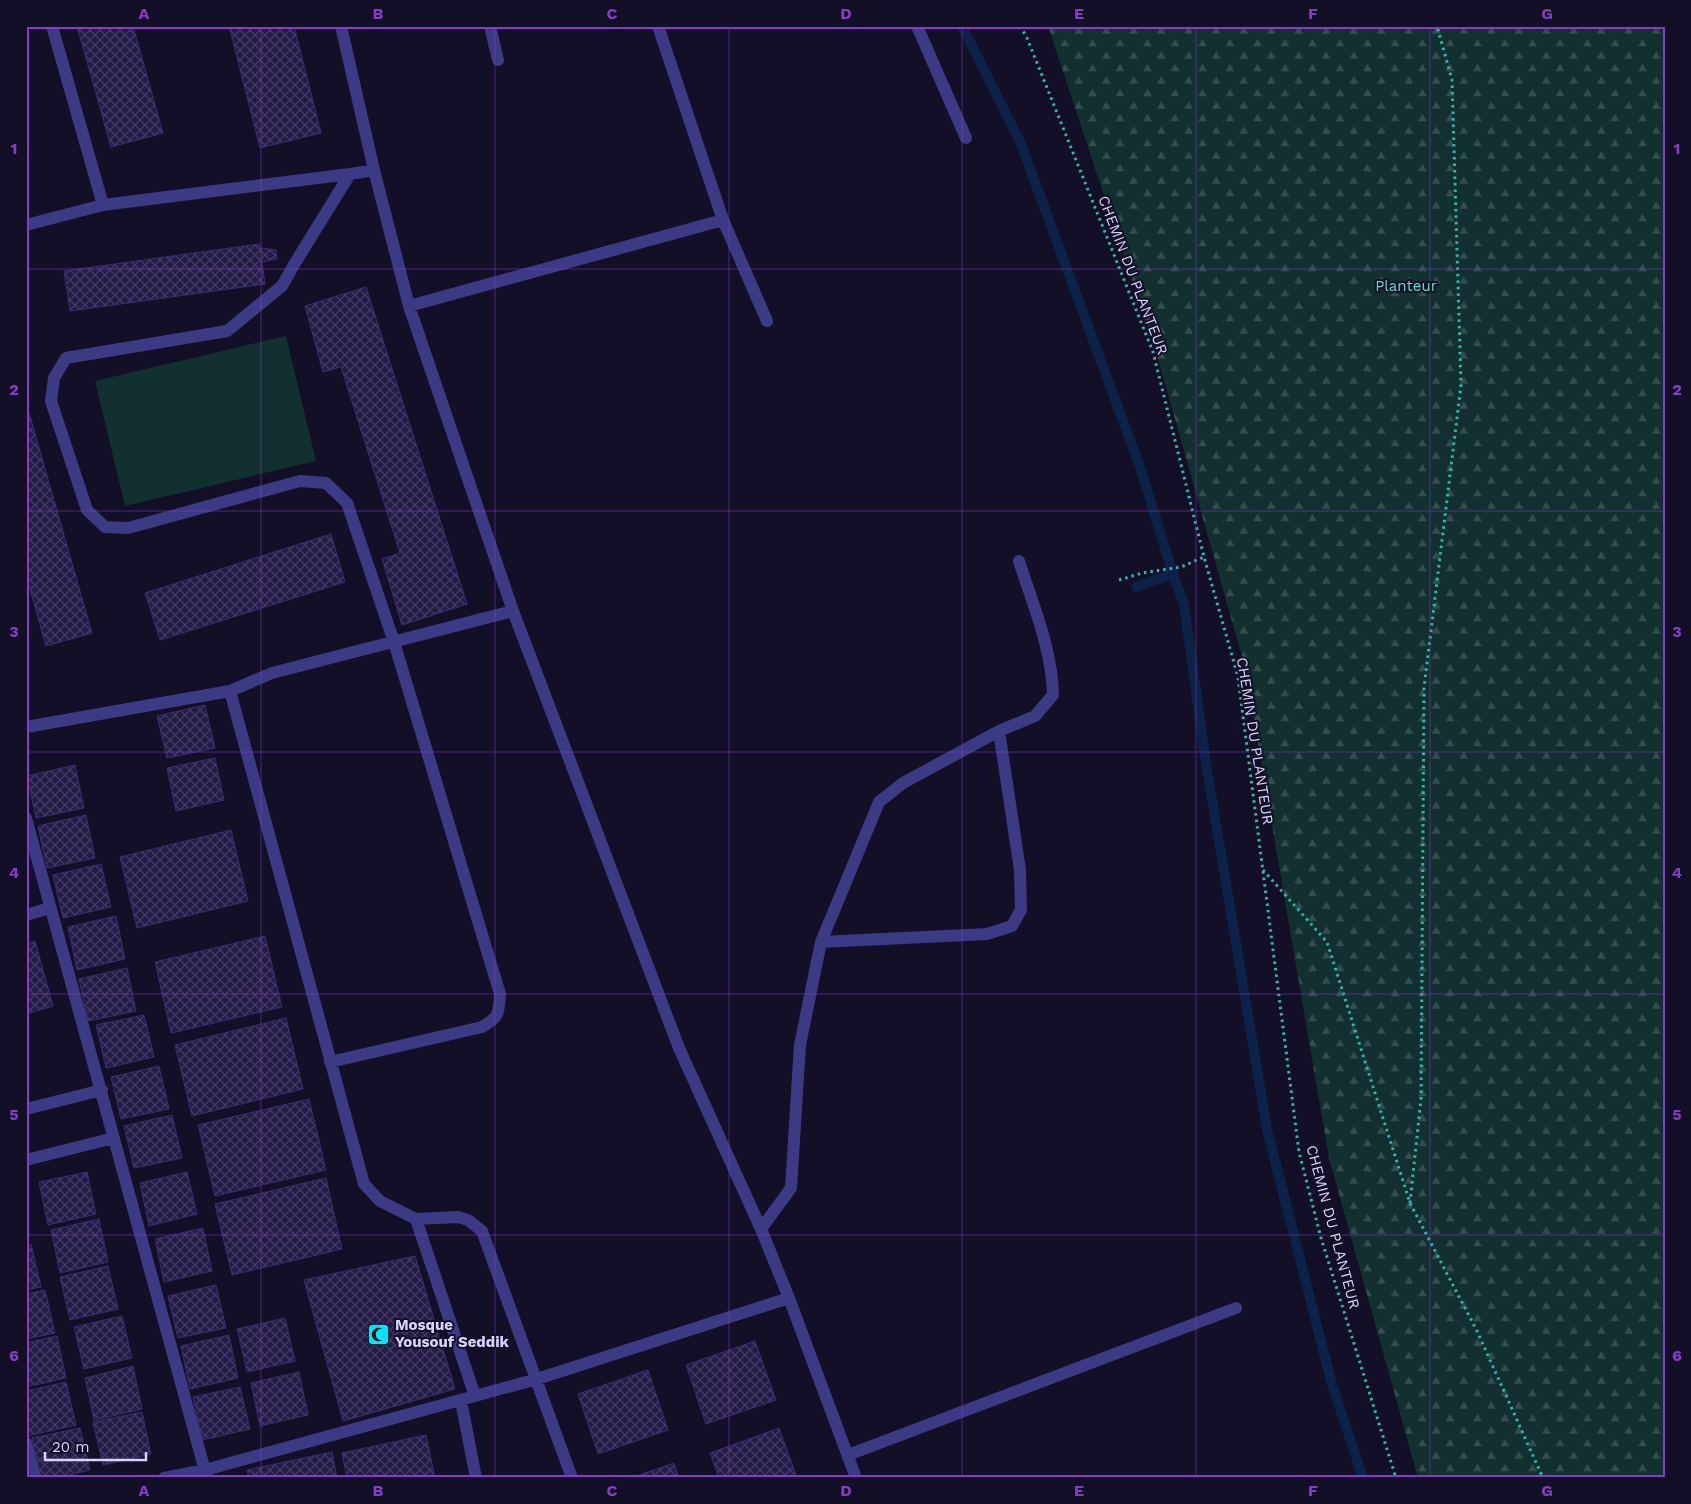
<svg xmlns="http://www.w3.org/2000/svg" width="1691" height="1504" font-family="'Work Sans',sans-serif">
<defs>
<pattern id="forest-firs" width="22" height="20" patternUnits="userSpaceOnUse" patternTransform="scale(1.25)"><rect width="22" height="20" fill="#12302f"/><path d="M5 1l3.5 6h-7zM16 11l3.5 6h-7z" fill="#344d4e"/></pattern>
<pattern id="building-cross-hatch" width="8" height="8" patternUnits="userSpaceOnUse" patternTransform="scale(1.25)"><rect width="8" height="8" fill="#241b47"/><path d="M0 0l8 8M0 8l8-8" fill="none" stroke="#433b63"/></pattern>
</defs>
<rect width="100%" height="100%" fill="#130f26"/>
<path fill="url(#forest-firs)" d="M1048 26H1665V1478H1418L1329 1158 1245 667 1156 352Z"/>
<path fill="#12302f" d="M286 336 316 461 125 506 95 381Z"/>
<g fill="none" stroke-linecap="round" stroke-linejoin="round">
<path stroke="#0c2248" stroke-width="10" d="M962 26 1021 144 1140 467 1173 574 1184 604 1206 764 1267 1129 1331 1381 1363 1478
M1136 587 1173 574"/>
</g>
<path fill="url(#building-cross-hatch)" stroke="#3b2d73" d="M77 26H133L163 133 111 147Z
M229 26H294L321 133 260 148Z
M259 244 261 248 276 250 277 259 262 262 265 284 70 311 64 271Z
M366 287 467 604 402 625 382 559 400 553 341 367 323 372 305 306Z
M26 402 92 633 46 646 26 575Z
M331 534 345 582 160 640 145 593Z
M205 705 215 748 167 758 157 716Z
M215 758 224 800 176 811 167 768Z
M75 765 84 808 36 818 27 776Z
M86 815 95 858 47 868 38 826Z
M231 830 248 901 137 928 120 857Z
M101 864 111 907 63 918 53 875Z
M116 916 125 959 77 970 68 927Z
M265 936 282 1007 171 1033 155 962Z
M35 941 53 1006 26 1014V944Z
M127 968 136 1011 88 1021 79 979Z
M144 1015 154 1057 106 1068 96 1025Z
M286 1018 303 1089 192 1116 175 1045Z
M159 1066 169 1109 121 1119 111 1077Z
M309 1099 326 1170 215 1196 198 1125Z
M172 1115 182 1158 134 1168 124 1126Z
M87 1172 96 1214 48 1225 39 1182Z
M187 1172 197 1214 149 1226 140 1183Z
M326 1178 342 1249 232 1275 215 1204Z
M99 1219 108 1262 60 1273 51 1230Z
M203 1228 212 1271 164 1282 155 1239Z
M31 1244 41 1287 26 1290V1245Z
M415 1256 455 1389 343 1421 304 1280Z
M108 1266 118 1309 70 1320 60 1277Z
M216 1285 226 1328 178 1338 168 1296Z
M45 1290 55 1333 26 1339V1294Z
M122 1316 132 1358 84 1369 74 1327Z
M285 1318 295 1361 247 1372 237 1329Z
M229 1335 238 1378 190 1389 181 1346Z
M57 1336 66 1378 26 1387V1343Z
M755 1341 776 1400 706 1424 686 1365Z
M133 1366 142 1409 94 1420 85 1378Z
M648 1370 668 1430 598 1454 578 1394Z
M299 1372 308 1415 260 1426 251 1383Z
M66 1382 76 1425 28 1436 26 1428V1391Z
M240 1387 250 1429 202 1440 193 1397Z
M142 1412 151 1454 103 1465 93 1422Z
M80 1428 90 1470 57 1478H41L32 1438Z
M779 1428 797 1478H719L710 1453Z
M426 1435 435 1478H347L342 1453Z
M332 1452 337 1478H249L247 1470Z
M674 1463 679 1478H631Z"/>
<g fill="none" stroke-linecap="round" stroke-linejoin="round">
<path stroke="#2fb8b0" stroke-width="3" stroke-dasharray="2.5 4" stroke-linecap="butt" d="M1020 26 1027 38 1153 352 1204 557 1238 677 1299 1152 1321 1238 1396 1478
M1119 580 1142 573 1181 567 1204 557
M1263 870 1327 942 1410 1203 1477 1331 1543 1478
M1410 1203 1421 1099 1424 688 1461 385 1452 80 1437 26"/>
<path stroke="#3d3a85" stroke-width="12" d="M52 26 103 205
M341 26 374 170 409 306 513 611 679 1048 761 1229 789 1298 856 1478
M490 26 498 60
M658 26 723 220 767 321
M917 26 966 138
M26 225 103 205 350 174 374 170
M409 306 723 220
M230 691 364 1184 380 1201 416 1219
M26 727 230 691 272 673 513 611
M999 731 1035 716 1053 695C1052 649 1033 605 1019 561
M26 818 207 1478
M26 915 50 908
M330 1062 482 1027C499 1017 499 1014 500 994L394 642 347 503 326 483 300 481 128 528 105 527 87 510 51 401 54 378 66 358 227 331 282 286 295 263 350 174
M26 1109 102 1090
M26 1160 114 1138
M761 1229 791 1188 800 1045 821 942 987 934 1012 926 1021 910 1020 870 999 731 903 783 879 802 821 942
M475 1396 416 1219 458 1217 468 1220 482 1231 572 1478
M461 1401 476 1478
M26 1443 35 1478
M848 1455 1236 1308
M164 1478 205 1470 537 1379 789 1298"/>
</g>
<path fill="none" stroke="#843dc5" stroke-width="1" stroke-opacity="0.55" d="M261 26V1478M495 26V1478M729 26V1478M962 26V1478M1196 26V1478M1430 26V1478M26 269H1665M26 511H1665M26 752H1665M26 994H1665M26 1235H1665"/>
<defs>
<symbol id="mosque-square" viewBox="-11 -11 22 22"><rect x="-9" y="-9" width="18" height="18" rx="4" fill="#00e5ff" stroke="#130f26"/><path d="M3.5-4.9A6 6 0 1 0 3.5 4.9A5 5 0 1 1 3.5-4.9Z" fill="#111"/></symbol>
</defs>
<g fill-rule="evenodd">
<use href="#mosque-square" x="366" y="1322" width="25" height="25"/>
</g>
<g text-anchor="middle" stroke-width="4" stroke-linejoin="round" paint-order="stroke">
<g font-size="15" fill="#d9d4ff" stroke="#130f26">
<text transform="translate(1133 275) rotate(69)" y="5">CHEMIN DU PLANTEUR</text>
<text transform="translate(1255 741) rotate(81)" y="5">CHEMIN DU PLANTEUR</text>
<text transform="translate(1333 1227) rotate(75)" y="5">CHEMIN DU PLANTEUR</text>
</g>
<g font-size="15" fill="#5fe0c0" stroke="#130f26">
<text x="1406" y="291">Planteur</text>
</g>
<g font-size="15" font-weight="bold" fill="#d9d4ff" stroke="#130f26" text-anchor="start">
<text x="395" y="1330">Mosque<tspan x="395" dy="17">Yousouf Seddik</tspan></text>
</g>
</g>
<rect width="1691" height="1504" fill="none" stroke="#130f26" stroke-width="55"/>
<path d="M45 1452v8h101v-8" fill="none" stroke="#d9d4ff" stroke-width="2.5"/>
<text x="52" y="1452" font-size="15" fill="#d9d4ff" stroke="#130f26" stroke-width="4" paint-order="stroke">20 m</text>
<rect x="28" y="28" width="1636" height="1448" fill="none" stroke="#843dc5" stroke-width="2"/>
<g font-size="16" text-anchor="middle" font-weight="bold" fill="#843dc5">
<text x="144" y="19">A</text>
<text x="378" y="19">B</text>
<text x="612" y="19">C</text>
<text x="846" y="19">D</text>
<text x="1079" y="19">E</text>
<text x="1313" y="19">F</text>
<text x="1547" y="19">G</text>
<text x="14" y="154">1</text>
<text x="1677" y="154">1</text>
<text x="14" y="395">2</text>
<text x="1677" y="395">2</text>
<text x="14" y="637">3</text>
<text x="1677" y="637">3</text>
<text x="14" y="878">4</text>
<text x="1677" y="878">4</text>
<text x="14" y="1120">5</text>
<text x="1677" y="1120">5</text>
<text x="14" y="1361">6</text>
<text x="1677" y="1361">6</text>
<text x="144" y="1496">A</text>
<text x="378" y="1496">B</text>
<text x="612" y="1496">C</text>
<text x="846" y="1496">D</text>
<text x="1079" y="1496">E</text>
<text x="1313" y="1496">F</text>
<text x="1547" y="1496">G</text>
</g>
</svg>
